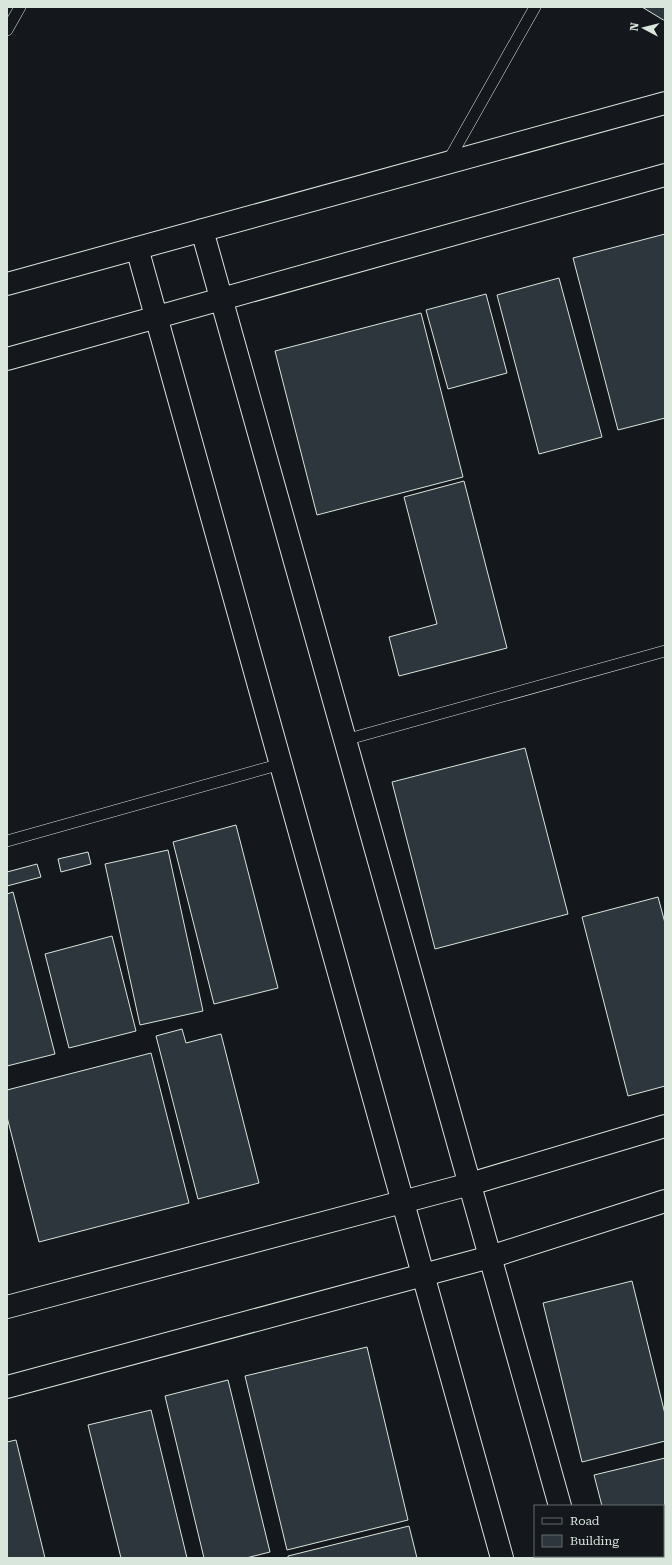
<svg xmlns="http://www.w3.org/2000/svg" width="672" height="1565" font-family="'Roboto Serif',serif">
<rect width="100%" height="100%" fill="#14181c"/>
<path fill="#2c363c" stroke="#d8e6dc" d="M642 7H665V21Z
M665 234V418L618 430 573 258Z
M559 278 602 437 539 454 497 295Z
M486 294 507 373 448 389 426 310Z
M421 313 463 477 317 515 275 351Z
M464 481 507 648 399 676 389 637 437 624 404 497Z
M525 748 568 914 435 949 392 782Z
M236 825 278 988 214 1004 173 842Z
M168 850 203 1011 140 1025 105 864Z
M88 852 91 864 61 872 58 859Z
M37 864 41 877 7 886V872Z
M13 892 55 1054 7 1066V894Z
M658 897 665 923V1086L628 1096 582 917Z
M112 936 136 1031 69 1048 45 954Z
M182 1029 186 1043 221 1034 259 1183 198 1199 156 1036Z
M151 1053 189 1203 39 1242 7 1117V1090Z
M632 1281 665 1414V1441L582 1462 543 1303Z
M367 1347 408 1520 287 1550 245 1376Z
M228 1380 270 1552 246 1558H204L165 1396Z
M151 1410 187 1558H121L88 1425Z
M16 1440 45 1558H7V1442Z
M665 1458V1558H614V1556H663V1506H602L594 1475Z
M409 1526 417 1558H288V1556Z"/>
<g fill="none" stroke-linecap="round" stroke-linejoin="round">
<defs>
<path id="lane" d="M7 30 20 7
M447 163 535 7
M345 740 665 651
M7 841 281 764"/>
<path id="street" d="M7 1307 470 1184 665 1126
M7 1387 490 1257 665 1201"/>
<path id="secondary" d="M202 230 560 1506
M137 248 502 1558
M7 284 665 103
M7 359 665 175
M574 1556 575 1558"/>
</defs>
<use href="#lane" stroke="#d8e6dc" stroke-width="12"/>
<use href="#street" stroke="#d8e6dc" stroke-width="24"/>
<use href="#secondary" stroke="#d8e6dc" stroke-width="24"/>
<use href="#lane" stroke="#14181c" stroke-width="11"/>
<use href="#street" stroke="#14181c" stroke-width="22"/>
<use href="#secondary" stroke="#14181c" stroke-width="22"/>
</g>
<rect width="672" height="1565" fill="none" stroke="#d8e6dc" stroke-width="16"/>
<rect x="534" y="1505" width="130" height="52" fill="#14181c" stroke="#626a69"/>
<rect x="542" y="1518" width="20" height="6" fill="#14181c" stroke="#626a69"/>
<text x="570" y="1525" font-size="12" fill="#d8e6dc">Road</text>
<rect x="542" y="1535" width="20" height="12" fill="#2c363c" stroke="#626a69"/>
<text x="570" y="1545" font-size="12" fill="#d8e6dc">Building</text>
<g transform="translate(644 28) rotate(277)" stroke="#14181c" stroke-width="3" paint-order="stroke">
<path d="M0-3L7 15L0 10L-7 15Z" fill="#d8e6dc"/>
<text y="-6" font-size="11" font-weight="bold" text-anchor="middle" fill="#d8e6dc">N</text>
</g>
</svg>
